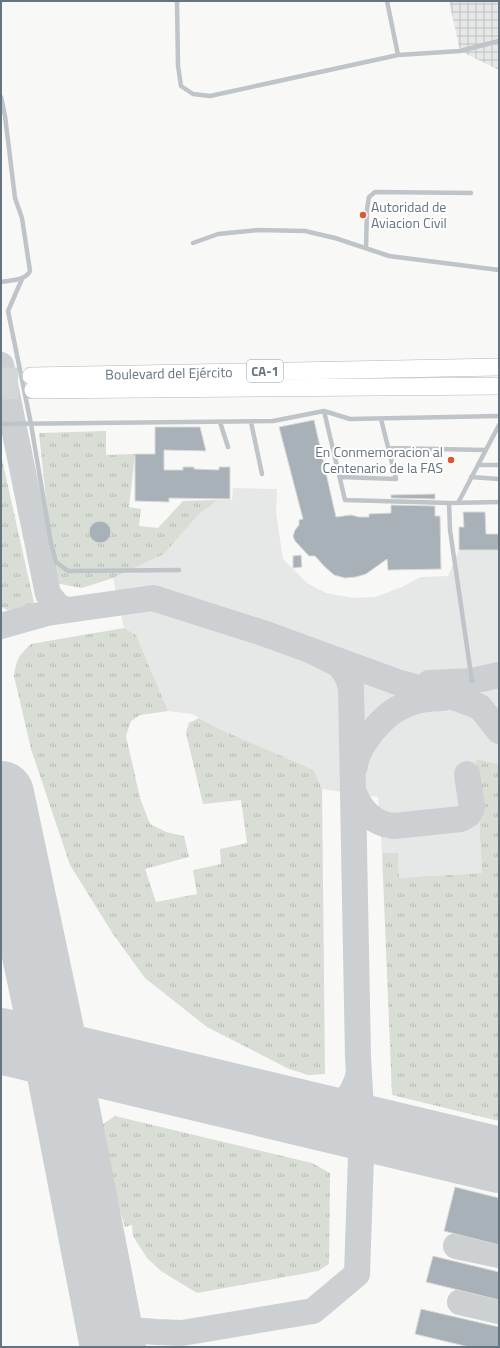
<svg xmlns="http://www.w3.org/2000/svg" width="500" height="1348" font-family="'Titillium Web',sans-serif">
<defs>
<pattern id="industrial-grid" width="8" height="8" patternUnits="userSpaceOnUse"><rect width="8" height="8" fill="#e6e7e7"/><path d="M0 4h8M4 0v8" fill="none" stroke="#bec0c0"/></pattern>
<pattern id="grass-tufts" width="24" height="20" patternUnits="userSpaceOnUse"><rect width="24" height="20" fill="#d8ddd5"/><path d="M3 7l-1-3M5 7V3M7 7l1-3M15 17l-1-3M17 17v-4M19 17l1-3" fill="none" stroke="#b3b8b2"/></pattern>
</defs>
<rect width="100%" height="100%" fill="#f8f8f6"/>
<path fill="#e6e7e7" d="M233 488 277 489 276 513 283 559 307 583 326 593 353 598 375 597 402 587 420 577 448 576 459 550H499V764L476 759 482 873 399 878 398 853H382L378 797 322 789 314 770 219 729 192 714 168 711 136 635 124 628 113 578 164 554 199 514 218 500H232Z"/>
<path fill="url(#industrial-grid)" d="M449 1H499V70L460 51Z"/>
<path fill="url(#grass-tufts)" d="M106 431V455L135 454 129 507 141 509 139 526 158 528 183 501 218 500 199 514 164 554 113 578 82 588 55 583 39 433Z
M1 455 35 607 7 610 1 606Z
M124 628 136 635 168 711 140 715 131 721 126 736 140 798 150 824 166 832 184 836 189 857 145 869 156 902 197 894 193 870 221 864 220 849 247 843 241 800 203 804 186 733 189 723 199 718 219 729 314 770 322 789 325 1074 309 1075 289 1069 207 1027 145 978 113 934 70 865 31 749 14 676C16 660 19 655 31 644Z
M476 759 499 764V1121L392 1095 382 853H398L399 878 482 873Z
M115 1116 312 1163 330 1173 329 1264 318 1271 197 1293 161 1271 147 1258 133 1236 132 1225 125 1227 99 1144 100 1126Z"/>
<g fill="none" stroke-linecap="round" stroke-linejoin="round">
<path stroke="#ccd0d2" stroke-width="26" d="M1 365 48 594 58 606 66 610
M1 626 47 613 153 598 263 633 397 682 459 699 480 707 499 731
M429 683 472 681 499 675
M355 766C357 746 383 715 401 707 414 700 428 698 443 698
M353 790C360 810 373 824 394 826L461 819 468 815 472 808 467 774
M51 1034C62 1048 73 1055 88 1062
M63 1092C66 1074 71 1068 88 1062
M308 1114C336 1110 353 1102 359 1072
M456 1246 499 1255
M460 1302 499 1311
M109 1328 156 1332 182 1333 313 1311 357 1274 362 1127 358 1057 351 688 348 678 340 665 310 650"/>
<path stroke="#ccd0d2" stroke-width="66" d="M1 794 56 1054 113 1347
M1 1041 499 1160"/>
</g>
<path fill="#a8b1b7" stroke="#dadad8" d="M314 420 336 517 351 515 359 517H369V514L391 513V505L435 506V516H440L441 569 388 570 387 559 366 574 356 577 345 578 334 575 324 566 315 556H309L295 541 293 536 295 530 299 525V520L303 519 279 427Z
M155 427H200L206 451 164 450V470H183V467H194V469L219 470V467H230V499L169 498V502L135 501V454H155Z
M435 494V499L391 498V495Z
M463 512H485L486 534H499V550H459V527H464Z
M89 532a11 11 0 1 1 22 0a11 11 0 1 1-22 0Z
M301 555 302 567 293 568V556Z
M455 1187 499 1198V1245L444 1231Z
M433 1256 499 1272V1300L426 1282Z
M421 1309 499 1327V1347H469L415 1334Z"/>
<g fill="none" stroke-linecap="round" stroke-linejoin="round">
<path stroke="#d3d7d8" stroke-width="17" stroke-dasharray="17 8" stroke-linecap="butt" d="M1 376H31
M1 391 33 390"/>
<defs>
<g id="highway">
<path id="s1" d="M31 376 499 367"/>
<path d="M33 390 499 386"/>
</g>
</defs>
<use href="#highway" stroke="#b3b7bb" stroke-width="18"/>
<path stroke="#bfc4c8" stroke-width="4.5" d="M177 1 178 66 181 86 193 94 210 96 398 55 460 51 499 41
M387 1 398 55
M1 97 5 116 15 198 22 218 30 271C25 281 11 280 1 282
M193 243 218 234 258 230 305 231 335 238 389 256 499 270
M366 248 367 209 369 197 375 192 471 193
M22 279 8 311 31 424 51 543 56 562 68 571 179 570
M324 411 345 500 449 503
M220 422 228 447
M251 422 262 474
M1 424 273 421 324 411 350 419 499 416
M389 448 485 450
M478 465H499
M340 477 396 479 381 419
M471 477 499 479
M458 503 499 425
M472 681 450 530 449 503 499 502"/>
<use href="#highway" stroke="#fff" stroke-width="17"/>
</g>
<g fill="#de5730" stroke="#fff" stroke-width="1.5">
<circle cx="363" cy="215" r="4"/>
<circle cx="451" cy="460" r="4"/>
</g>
<g text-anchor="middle" stroke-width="4" stroke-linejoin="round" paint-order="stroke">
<rect fill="#fff" stroke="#929ea6" stroke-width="1" x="247" y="360" width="36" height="22" rx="3"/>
<g font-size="13" font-weight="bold" fill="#647480">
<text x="265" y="376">CA-1</text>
</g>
<g font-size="14" fill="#647480" stroke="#fff" text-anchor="start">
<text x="371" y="212">Autoridad de<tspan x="371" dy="16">Aviacion Civil</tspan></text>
<text x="443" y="457" text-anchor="end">En Conmemoracion al<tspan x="443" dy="16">Centenario de la FAS</tspan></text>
</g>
<g font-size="14" fill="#647480" stroke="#fff">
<text dy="5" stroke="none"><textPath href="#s1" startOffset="138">Boulevard del Ejército</textPath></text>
</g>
</g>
<rect width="500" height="1348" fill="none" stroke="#647480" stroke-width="4"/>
</svg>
